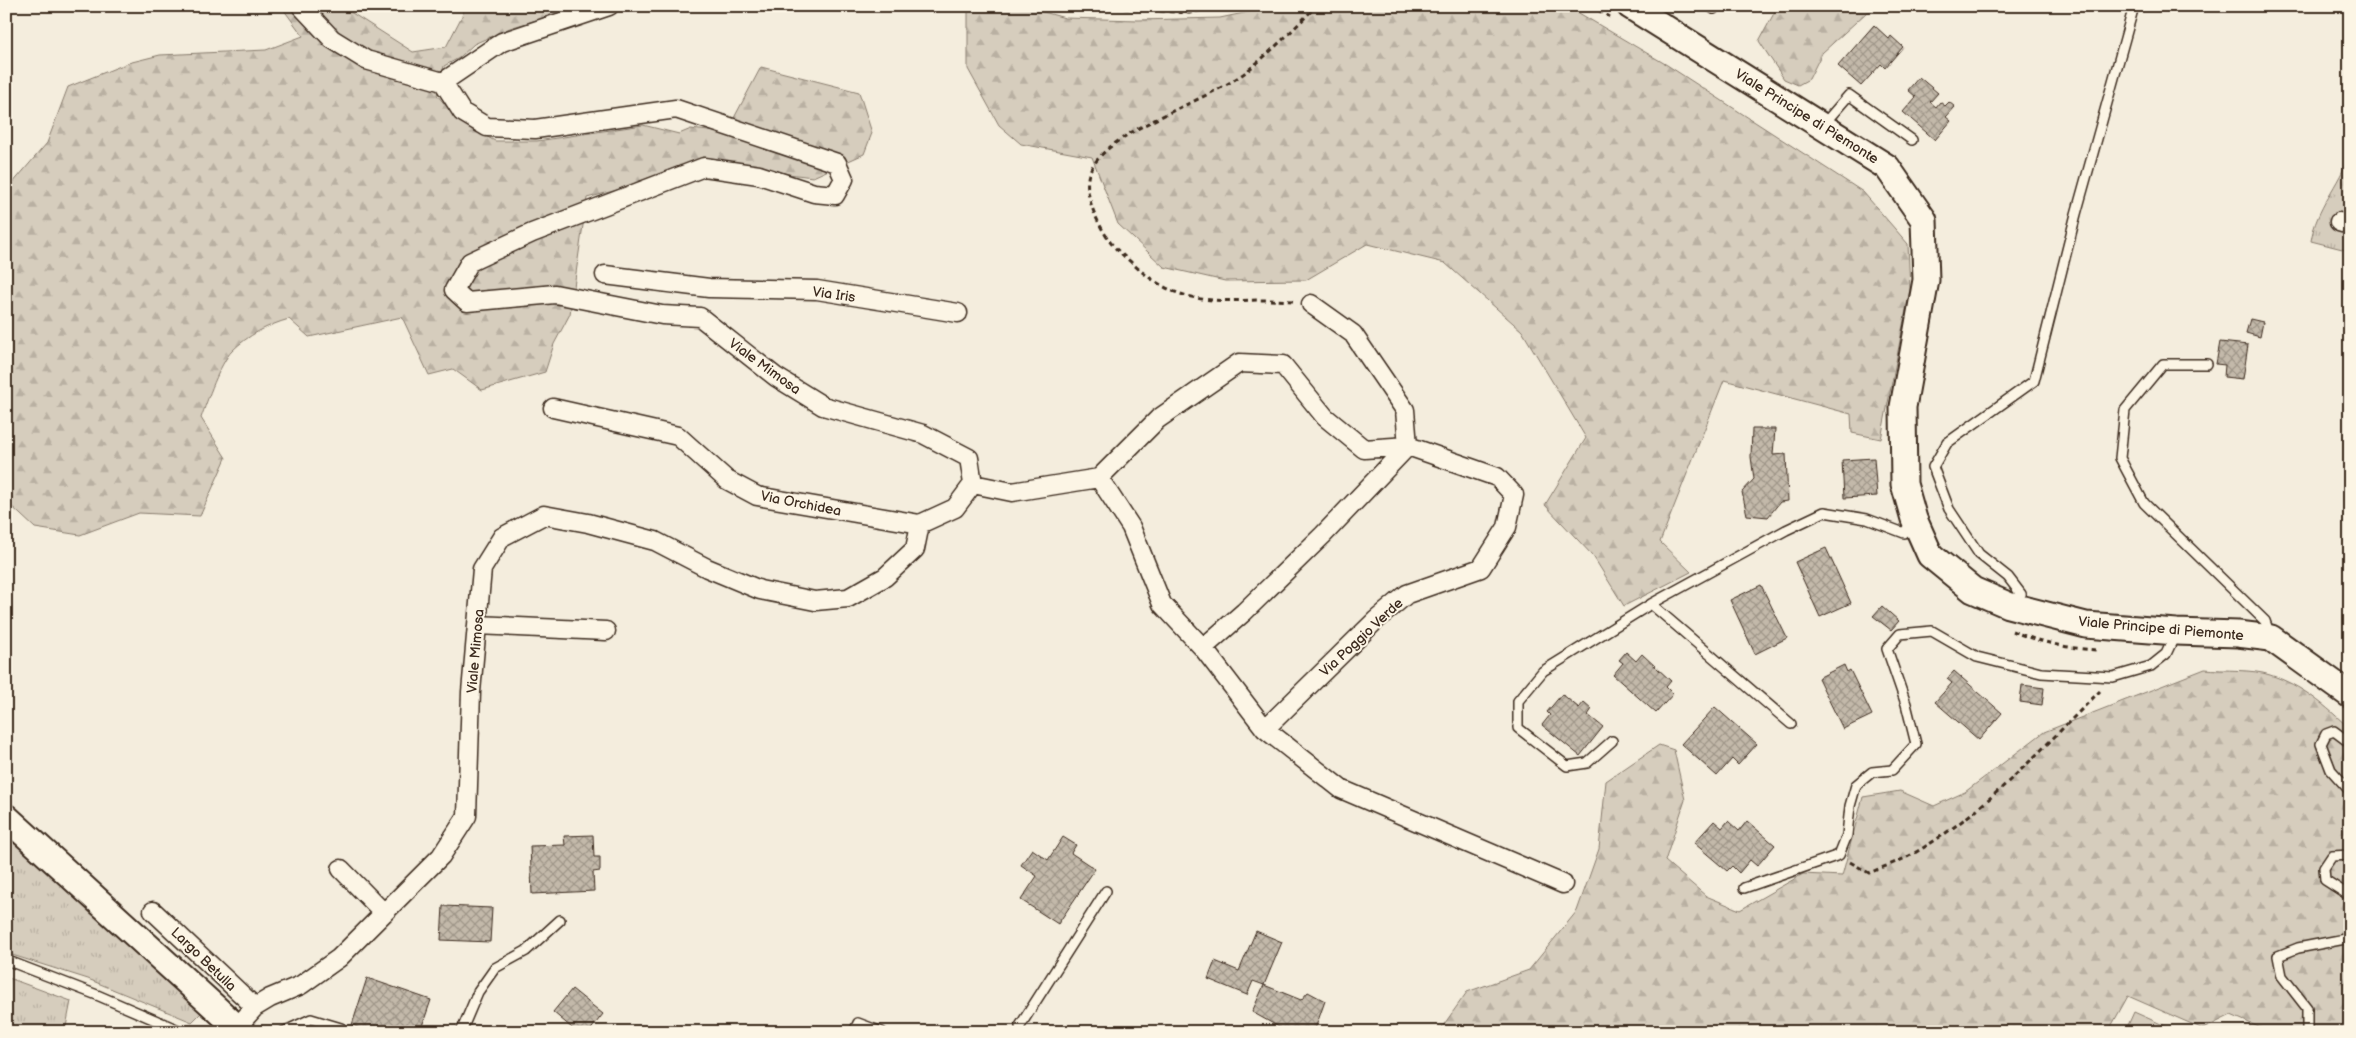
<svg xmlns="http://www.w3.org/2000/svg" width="2356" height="1038" font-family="'Balsamiq Sans',sans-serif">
<defs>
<pattern id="grass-tufts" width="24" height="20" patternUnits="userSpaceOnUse" patternTransform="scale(1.25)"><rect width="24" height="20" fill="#d6cdbd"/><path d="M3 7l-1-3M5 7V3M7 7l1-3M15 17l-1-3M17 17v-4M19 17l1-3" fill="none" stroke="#b9b0a2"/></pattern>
<pattern id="forest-firs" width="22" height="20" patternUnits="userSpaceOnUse" patternTransform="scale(1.25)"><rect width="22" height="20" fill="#d6cdbd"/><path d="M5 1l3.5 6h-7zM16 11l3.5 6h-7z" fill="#b9b0a2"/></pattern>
<pattern id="building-cross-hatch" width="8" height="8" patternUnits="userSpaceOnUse" patternTransform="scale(1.25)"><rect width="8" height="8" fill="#c3b9aa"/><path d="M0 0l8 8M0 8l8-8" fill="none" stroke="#a0978a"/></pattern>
</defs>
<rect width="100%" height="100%" fill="#f4eddd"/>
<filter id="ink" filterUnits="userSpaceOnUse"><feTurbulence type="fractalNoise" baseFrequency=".02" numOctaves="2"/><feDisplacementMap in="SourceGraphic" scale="10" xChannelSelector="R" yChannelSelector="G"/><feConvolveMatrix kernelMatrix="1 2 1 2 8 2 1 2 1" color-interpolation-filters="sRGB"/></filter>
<g filter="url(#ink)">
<path fill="url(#grass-tufts)" stroke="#887c6e" d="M2350 154V251L2311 241C2316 208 2339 185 2350 154Z
M6 828 203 1011 192 1022 88 979 6 953Z
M6 977 71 1001 65 1032H6Z"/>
<path fill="url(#forest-firs)" stroke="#887c6e" d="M281 6H341L413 52 446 47 462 16 465 6H571L559 13 510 28 474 44 459 58 444 66 437 95 460 122 495 141H537L643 125 679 134 691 129 726 133 761 67 859 92 872 133 864 154 813 177 780 173 709 158 672 169 617 190 587 198 570 314 554 344 545 372 482 390 453 369 429 375 402 317 309 337 289 319C268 325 248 335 232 351 220 363 207 401 201 418L226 458 200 516 139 513 80 535 35 528 6 501V191L47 143 68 87 128 63 160 55 266 50 303 36Z
M968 6H1022L1065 18 1138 20 1220 18 1277 6H1567L1667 65 1863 192 1908 244 1910 289 1881 439 1852 433 1851 414 1724 380 1660 542 1691 572 1624 606 1593 556 1545 505 1586 438 1522 331 1445 263 1367 244 1306 280 1225 281 1164 267 1118 224 1092 157 1021 144 999 125 968 69Z
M1778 6H1896L1867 12 1822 53 1809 79 1798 85 1784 79 1759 41Z
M2205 669C2224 671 2253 669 2270 675 2302 685 2326 706 2350 729V1032H2270L2231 1015 2203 1029 2128 996 2108 1032H1445L1440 1030 1467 992 1529 970 1577 911 1599 849 1606 781 1659 745 1674 750 1685 800 1665 861 1706 896 1740 910 1803 874 1842 876 1863 797 1900 791 1934 806 1965 792 2044 732Z"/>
<path fill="#d6cdbd" stroke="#887c6e" d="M2134 1012 2179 1032H2125Z"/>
<path fill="url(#building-cross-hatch)" stroke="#3b2a1e" d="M1874 25 1889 39 1891 36 1903 47 1885 68 1881 64 1861 86 1838 66Z
M1919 77 1938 93 1930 102 1936 107 1940 102 1945 106 1949 102 1955 107 1946 117 1951 121 1935 140 1903 112 1916 97 1908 90Z
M2250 319 2263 322 2260 337 2246 333Z
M2220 342 2248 345 2243 379 2224 377 2225 365 2216 364Z
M1752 429H1775L1773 455 1786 454 1788 501 1780 502 1768 517 1747 515 1742 492 1754 479 1751 457Z
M1874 458 1877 496 1844 498 1842 460Z
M1826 548 1851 603 1820 617 1795 562Z
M1761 585 1787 638 1755 654 1730 600Z
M1882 606 1899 621 1891 630 1873 616Z
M1626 652 1636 661 1642 654 1671 681 1666 687 1673 694 1656 713 1613 675 1623 663 1619 660Z
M1844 665 1847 672 1850 670 1872 715 1843 729 1818 678Z
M1954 671 2002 713 1979 740 1935 702 1952 683 1947 679Z
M2022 685 2044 688 2042 705 2020 702Z
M1562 694 1579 708 1584 702 1592 709 1588 715 1603 727 1580 756 1542 725 1550 715 1547 712Z
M1715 707 1757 744 1738 765 1732 759 1717 776 1681 744Z
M1714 821 1722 828 1728 821 1739 831 1747 821 1775 845 1757 866 1750 860 1739 873 1732 866 1727 871 1694 843Z
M593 835 594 857H600V871L593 872 594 891 532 894 530 846 565 845 564 836Z
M1063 837 1076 845 1071 853 1095 869 1058 924 1021 900 1037 876 1021 865 1032 849 1048 860Z
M443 906 492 908 490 942 441 940Z
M1256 931 1282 942 1264 985 1253 981 1247 995 1208 979 1215 961 1239 971Z
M367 978 431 1000 420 1032H371L352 1025Z
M1264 985 1301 1000 1308 992 1325 1001 1314 1032H1288L1252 1012Z
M572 989 603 1014 589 1032H569L572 1028 553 1012Z"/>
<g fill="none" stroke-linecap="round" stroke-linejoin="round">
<defs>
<path id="lane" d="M1709 6 1714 9
M1822 126 1849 95 1912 140
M2207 364H2163L2125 410 2120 458 2144 503 2265 621 2270 635
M2010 603 2021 594 2008 577 1979 554 1949 509 1933 467 1947 443 2034 381 2076 214 2134 6
M1651 604 1791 724
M1612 741 1587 763 1567 766 1518 728V701L1543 671 1651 604 1786 530 1824 512 1867 519 1904 533 1912 522
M2350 743 2334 731 2326 734 2321 744 2331 770 2350 791
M2350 855 2332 856 2324 868 2325 880 2350 896
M1744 888 1839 855 1847 835 1850 806 1856 785 1872 772 1892 770 1916 744 1906 704 1887 649 1900 634 1932 631 1977 657 2041 673 2113 677 2151 666 2166 654 2175 635
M6 960 97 995 183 1032
M283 1032 311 1019 341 1028
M461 1032 478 992 495 968 526 951 560 920
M854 1032 858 1023 882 1032
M1021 1032 1020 1026 1106 891
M2307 1032V1008L2282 976 2278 956 2298 948 2350 938"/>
<path id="street" d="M301 6 332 39 366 60 443 82
M2339 222 2350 225
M605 275 709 288 817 290 958 313
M553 408 678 436 727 480 757 496 920 524
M1099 478 1158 419 1239 363 1283 365 1325 417 1364 449 1408 446 1405 410 1353 334 1311 304
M973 484 1012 492 1099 478 1131 527 1162 604 1203 648 1265 729 1341 789 1563 884
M477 625 606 631
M1203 648 1244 612 1323 535 1408 446 1497 477 1514 495 1507 527 1481 568 1407 594 1376 620 1265 729
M341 869 384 913
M153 911 255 1007
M237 1027 255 1007 270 998 301 985 339 958 441 856 467 816 471 692 482 569 502 537 544 515 588 523 655 541 707 568 760 590 815 601 848 598 885 577 915 549 920 524 955 508 973 484 969 458 923 434 823 406 776 377 700 317 662 315 555 294 467 302 454 290 470 262 532 233 704 167 759 175 814 193 835 195 844 179 837 163 676 109 535 129 487 127 462 112 443 82 502 42 609 6"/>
<path id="secondary" d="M1630 6 1887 167 1924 220 1926 280 1903 407 1904 484 1914 519 1930 555 1973 590 2008 605 2086 625 2176 632 2238 634 2271 638 2350 695
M6 817 242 1032"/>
</defs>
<use href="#lane" stroke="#3b2a1e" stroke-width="12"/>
<use href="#street" stroke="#3b2a1e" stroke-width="21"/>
<use href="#secondary" stroke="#3b2a1e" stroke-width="29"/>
<path stroke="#3b2a1e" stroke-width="3" stroke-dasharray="5 4" stroke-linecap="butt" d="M1097 6 1189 13 1221 6
M1591 6 1610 17
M1293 301C1227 296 1188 315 1133 264 1122 254 1112 247 1105 234 1095 218 1081 187 1091 169 1114 126 1207 103 1247 71 1269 54 1296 27 1316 6
M2012 631C2038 642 2070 649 2098 650
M1850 862 1869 873C1883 867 1898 862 1911 855 1984 814 2041 749 2100 691"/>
<use href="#lane" stroke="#fcf5e5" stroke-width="9"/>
<use href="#street" stroke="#fcf5e5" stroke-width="18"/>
<use href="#secondary" stroke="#fcf5e5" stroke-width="25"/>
</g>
</g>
<g text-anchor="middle" stroke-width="4" stroke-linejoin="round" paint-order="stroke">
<g font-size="14" fill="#3b2a1e" stroke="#fcf5e5">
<text transform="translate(1807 116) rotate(32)" y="5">Viale Principe di Piemonte</text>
<text transform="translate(834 294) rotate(8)" y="5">Via Iris</text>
<text transform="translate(765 366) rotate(36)" y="5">Viale Mimosa</text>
<text transform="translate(801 503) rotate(11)" y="5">Via Orchidea</text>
<text transform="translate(2161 628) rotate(5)" y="5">Viale Principe di Piemonte</text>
<text transform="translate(1361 637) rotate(-43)" y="5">Via Poggio Verde</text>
<text transform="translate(475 651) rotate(-85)" y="5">Viale Mimosa</text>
<text transform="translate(204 959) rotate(44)" y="5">Largo Betulla</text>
</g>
</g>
<rect width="2356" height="1038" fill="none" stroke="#fcf5e5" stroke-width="25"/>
<rect x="12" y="12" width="2331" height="1013" fill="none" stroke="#3b2a1e" stroke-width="2" filter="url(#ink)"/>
</svg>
